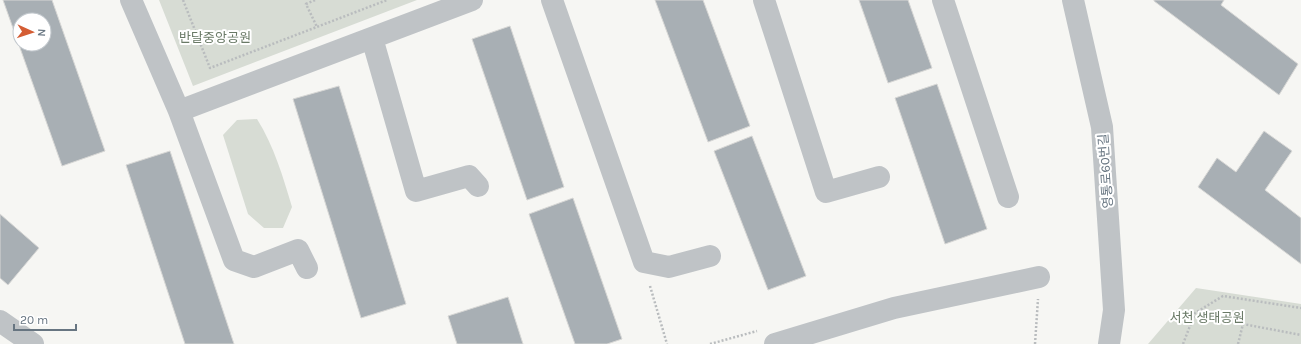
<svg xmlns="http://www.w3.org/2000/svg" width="1301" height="344" font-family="Karla,'Noto Sans KR',sans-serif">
<rect width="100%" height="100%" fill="#f6f6f3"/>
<path fill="#d7dcd4" d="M159 0H417L193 86Z
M257 119C274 146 283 177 292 207L283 228H264L248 214 223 135 237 120Z
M1196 288 1301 304V344H1148Z"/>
<path fill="#a8afb4" stroke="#d7d7d5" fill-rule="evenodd" d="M3 0H52L105 151 62 166ZM20 20H44V44H20Z
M655 0H703L750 126 708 142Z
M859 0H908L932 68 888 83Z
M1154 0H1224L1221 5 1298 64 1279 95 1154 1Z
M510 26 564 187 527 200 472 39Z
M937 84 987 229 945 244 895 98Z
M339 86 406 304 361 318 293 99Z
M1264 131 1292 151 1265 190 1301 218V264L1198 187 1217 158 1236 172Z
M752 136 806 276 768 290 714 151Z
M170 151 234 344H185L126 165Z
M573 198 622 339 607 344H575L529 214Z
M0 214 39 248 8 285 0 278Z
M508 297 523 344H457L448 316Z"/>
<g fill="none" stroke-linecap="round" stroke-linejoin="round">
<path stroke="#b9bcbe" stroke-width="2.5" stroke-dasharray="2 2" stroke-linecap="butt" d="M183 0 210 68 387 0
M315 0 306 4 317 27
M650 286 667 344
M710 344 757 331
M1035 344 1038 299
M1183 344 1195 313 1223 296 1301 308
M1238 344 1243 324 1301 335"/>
<path stroke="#bfc3c6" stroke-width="22" d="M131 0 179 111 234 260 254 267 298 250 307 268
M552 0 644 262 669 267 710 256
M764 0 826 192 879 177
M943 0 1008 197
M1073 0 1102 127 1114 310 1109 344
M372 38 416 191 469 176 478 186
M179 111 472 0
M0 321 33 344
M775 344 894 308 1039 277"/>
</g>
<g text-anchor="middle" stroke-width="4" stroke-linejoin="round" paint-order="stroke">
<g font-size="13" fill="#697966" stroke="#fff">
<text x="215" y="42">반달중앙공원</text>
<text x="1207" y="322">서천 생태공원</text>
</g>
<g font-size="13" fill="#677581" stroke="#fff">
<text transform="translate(1105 171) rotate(-94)" y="5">영통로60번길</text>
</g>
</g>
<g transform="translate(32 32) rotate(93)"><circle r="19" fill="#ffffff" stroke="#c2c8cd"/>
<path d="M0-3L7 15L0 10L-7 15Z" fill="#d45d34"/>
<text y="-6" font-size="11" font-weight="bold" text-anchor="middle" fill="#677581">N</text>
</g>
<path d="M14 324v6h62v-6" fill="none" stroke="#677581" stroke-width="2"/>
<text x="20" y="324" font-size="12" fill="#677581" stroke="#ffffff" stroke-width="3" paint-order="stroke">20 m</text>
</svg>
